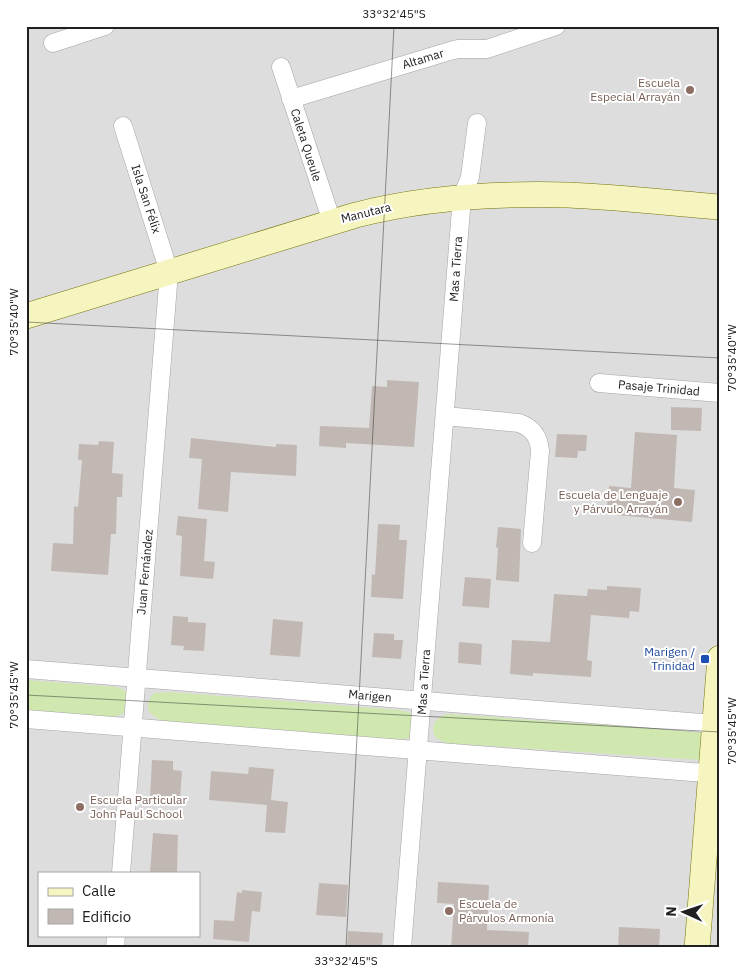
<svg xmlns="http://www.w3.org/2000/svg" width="746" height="974" font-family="'IBM Plex Sans',sans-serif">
<rect width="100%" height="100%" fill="#f0ede7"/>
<path fill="#dedddd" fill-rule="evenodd" d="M26 26H720V948H26ZM39 873H199V935H39Z"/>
<path fill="#d0e8b0" d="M26 680 116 687 122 689 128 693 126 712 117 716 107 717 26 711Z
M170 692 399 710 411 713 415 717 411 737 405 739 393 740 166 721 158 719 149 712C147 704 148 698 155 693Z
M448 714 704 732 702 760 445 743 435 737C430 725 436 717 448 714Z"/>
<path fill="#c1b8b4" d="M387 380 419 382 414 447 346 443V448L319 446 320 426 369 428 372 386 387 387Z
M671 407 702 408 701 431 671 430Z
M635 432 677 435 674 488 695 490 692 522 606 514 609 486 631 488Z
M557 434 587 435 586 451H578L577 458 555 457Z
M191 438 276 447V444L297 445 296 476 231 472 228 512 198 509 202 459 189 458Z
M99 441 114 442 112 473 123 474 122 497H117L116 534H111L108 575 51 571 53 543 73 544 74 506 78 507 82 460H78L79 444 98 445Z
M178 516 207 519 204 561 215 562 213 579 180 576 182 536 176 535Z
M378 524 400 525 399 540H407L403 599 371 597 372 574 375 575Z
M498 527 521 529 519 582 496 580 498 548 496 547Z
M465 577 491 579 489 608 462 606Z
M607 586 641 588 639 612 630 611 629 618 591 615 587 660 592 661 591 677 533 673V676L510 674 512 640 550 642 554 594 587 596 588 589 607 590Z
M173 616 188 617V622L206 623 204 651 183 650 184 646 171 645Z
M273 619 303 622 300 657 270 655Z
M374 633 394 634V640H403L401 659 372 657Z
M459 642 482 644 481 665 458 663Z
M152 760 173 761V770L182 771 180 799 150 798Z
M249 767 274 769 271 800 288 802 285 833 265 832 267 805 209 800 211 771 248 774Z
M153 833 178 835 177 873H150Z
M438 882 489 885 487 930 529 932 528 948H451L454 904 437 903Z
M319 883 348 885 346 917 316 915Z
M242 890 262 892 260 912 252 911 249 942 213 939 214 920 234 921 237 892 242 893Z
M619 927 660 929 659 948H618Z
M348 931 383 933 382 948H347Z"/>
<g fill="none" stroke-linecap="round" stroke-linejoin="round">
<defs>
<path id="minor" d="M53 43 105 26
M281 67 332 222
M291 99 450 51 458 49H487L556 26
M599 383 720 393
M445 416 519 423C533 428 539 437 540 451L532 543
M26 669 702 723 714 724 720 732
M26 719 692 772 710 773 719 767
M121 873 169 272 123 126
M115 948 116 935
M402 948 462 197 470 177 477 123"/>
<path id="secondary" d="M26 316 356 215C425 197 496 193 568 195 618 197 669 203 720 207
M697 948 720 658"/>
</defs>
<use href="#minor" stroke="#a4a4a4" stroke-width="19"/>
<use href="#secondary" stroke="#73750a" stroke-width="26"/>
<use href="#minor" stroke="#fff" stroke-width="18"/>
<use href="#secondary" stroke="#f7f5bf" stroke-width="25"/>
</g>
<path fill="none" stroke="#202020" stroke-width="1" stroke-opacity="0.45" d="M26 322 720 358M26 695 720 732M346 948 394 26"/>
<g fill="#8d6e63" stroke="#fff" stroke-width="2">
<circle cx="690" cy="90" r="5"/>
<circle cx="678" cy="502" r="5"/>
<circle cx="80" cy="807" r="5"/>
<circle cx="449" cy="911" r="5"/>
</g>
<rect fill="#1a4fb4" stroke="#fff" stroke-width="2" x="700" y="654" width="10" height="10" rx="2.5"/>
<g text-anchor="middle" stroke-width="4" stroke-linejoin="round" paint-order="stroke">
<g font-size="12" fill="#202020" stroke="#fff">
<text transform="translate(423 59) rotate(-17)" y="4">Altamar</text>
<text transform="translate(306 145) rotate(72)" y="4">Caleta Queule</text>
<text transform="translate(146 199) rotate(72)" y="4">Isla San Félix</text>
<text transform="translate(366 213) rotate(-14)" y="4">Manutara</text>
<text transform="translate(456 269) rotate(-86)" y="4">Mas a Tierra</text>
<text transform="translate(659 388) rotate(5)" y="4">Pasaje Trinidad</text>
<text transform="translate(145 572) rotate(-85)" y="4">Juan Fernández</text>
<text transform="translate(424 682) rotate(-86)" y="4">Mas a Tierra</text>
<text transform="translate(370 696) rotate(5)" y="4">Marigen</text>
</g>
<g font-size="12" fill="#785e54" stroke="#fff" text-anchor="end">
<text x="680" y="87">Escuela<tspan x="680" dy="14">Especial Arrayán</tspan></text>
<text x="668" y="499">Escuela de Lenguaje<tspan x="668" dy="14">y Párvulo Arrayán</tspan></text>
<text x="90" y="804" text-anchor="start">Escuela Particular<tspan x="90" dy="14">John Paul School</tspan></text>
<text x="459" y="908" text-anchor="start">Escuela de<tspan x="459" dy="14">Párvulos Armonía</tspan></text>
</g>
<g font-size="12" fill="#164399" stroke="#fff" text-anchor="end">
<text x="695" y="656">Marigen /<tspan x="695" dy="14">Trinidad</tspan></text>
</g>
</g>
<rect width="746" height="974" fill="none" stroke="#ffffff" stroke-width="55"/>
<rect x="38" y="872" width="162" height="65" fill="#ffffff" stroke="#a6a6a6"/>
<rect x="48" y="888" width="25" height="8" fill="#f7f5bf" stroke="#a6a6a6"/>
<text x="82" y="896" font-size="15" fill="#202020">Calle</text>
<rect x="48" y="909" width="25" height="15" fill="#c1b8b4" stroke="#a6a6a6"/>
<text x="82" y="922" font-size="15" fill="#202020">Edificio</text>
<g transform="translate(684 912) rotate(273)" stroke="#ffffff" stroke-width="4" paint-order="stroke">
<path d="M0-4L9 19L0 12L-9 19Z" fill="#202020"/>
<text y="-8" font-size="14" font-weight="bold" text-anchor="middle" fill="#202020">N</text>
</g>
<rect x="28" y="28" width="690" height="918" fill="none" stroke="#202020" stroke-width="2"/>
<g font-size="12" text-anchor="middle" fill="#202020">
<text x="394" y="18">33°32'45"S</text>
<text transform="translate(14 322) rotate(-90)" y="4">70°35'40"W</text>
<text transform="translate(732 358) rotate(-90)" y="4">70°35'40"W</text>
<text transform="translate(14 695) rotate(-90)" y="4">70°35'45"W</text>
<text transform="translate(732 731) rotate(-90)" y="4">70°35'45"W</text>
<text x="346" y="965">33°32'45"S</text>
</g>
</svg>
